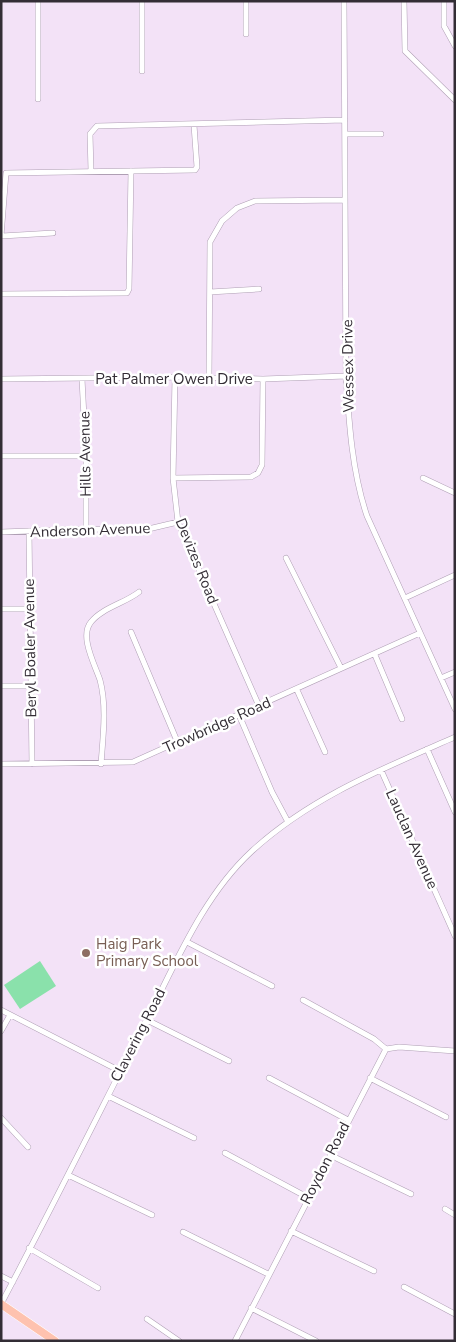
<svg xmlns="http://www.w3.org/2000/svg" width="456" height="1342" font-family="'Nunito Sans',sans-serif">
<rect width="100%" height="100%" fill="#f3e2f7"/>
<path fill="#8ae1ab" d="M40 961 56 986 20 1009 4 985Z"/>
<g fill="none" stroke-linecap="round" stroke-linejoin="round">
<defs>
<path id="minor" d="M38 1V99
M142 1V71
M246 1V34
M344 1 346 376C349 423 352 472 367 516L455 709
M404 1 405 51 455 100
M444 1V26L455 46
M345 134H381
M91 171 90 134 97 126 345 120
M1 236 6 173 195 170 197 167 194 125
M2 236 53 233
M210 292 259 289
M1 294 127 293 129 289 131 171
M175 377 173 478 178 522 259 706
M209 378 210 242 222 221 237 208 255 201 345 200
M1 379 175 377 263 379 346 376
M82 379 86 456V529
M1 456H86
M173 478 251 477 258 473 262 465 263 379
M423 478 455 493
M29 531 32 764
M1 532 86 529 144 530 178 522
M286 558 341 668
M405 598 455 575
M1 609H28
M131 632 177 741
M375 655 402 719
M441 678 455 672
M1 686H31
M297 690 325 752
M239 715 272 792 288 822
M427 749 455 812
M1 764 133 762 420 633
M101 764C103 737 107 706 100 680 95 665 79 636 91 622 102 608 125 603 139 592
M381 770 455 936
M187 942 272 986
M303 1000 374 1039 386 1049
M1 1010 120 1071
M147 1020 229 1061
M1 1031 10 1015
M269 1078 348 1120
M370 1078 446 1117
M108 1096 194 1138
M1 1118 28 1147
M225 1153 307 1197
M330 1155 411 1194
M68 1175 152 1215
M445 1209 455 1215
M291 1231 374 1271
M183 1232 268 1274
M29 1248 98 1288
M1 1276 13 1282
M404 1287 455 1314
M1 1304C51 1210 98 1115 146 1021 176 963 203 896 252 851 311 797 382 769 455 737
M251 1308 316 1341
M147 1319 179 1341
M235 1341 386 1049 399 1047 455 1051"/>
<path id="primary" d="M1 1304 55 1341"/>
</defs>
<use href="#minor" stroke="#af9fb4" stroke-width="6"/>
<use href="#primary" stroke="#fff" stroke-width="9"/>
<use href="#minor" stroke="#fff" stroke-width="5"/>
<use href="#primary" stroke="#fec2af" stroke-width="8"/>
</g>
<circle fill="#8d6e63" stroke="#fff" stroke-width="2" cx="86" cy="953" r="5"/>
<g text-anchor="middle" stroke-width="5" stroke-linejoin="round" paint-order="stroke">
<g font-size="15" fill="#332d35" stroke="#fff">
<text transform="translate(348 366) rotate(-91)" y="5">Wessex Drive</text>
<text x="174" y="384">Pat Palmer Owen Drive</text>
<text transform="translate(85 454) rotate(-91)" y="5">Hills Avenue</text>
<text transform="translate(90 530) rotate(-2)" y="5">Anderson Avenue</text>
<text transform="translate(197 561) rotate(68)" y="5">Devizes Road</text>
<text transform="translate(30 648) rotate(-91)" y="5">Beryl Boaler Avenue</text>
<text transform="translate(217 725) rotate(-24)" y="5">Trowbridge Road</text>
<text transform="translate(412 839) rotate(66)" y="5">Lauclan Avenue</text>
<text transform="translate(138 1035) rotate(-63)" y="5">Clavering Road</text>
<text transform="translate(325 1163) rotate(-63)" y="5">Roydon Road</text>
</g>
<g font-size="15" fill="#785e54" stroke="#fff" text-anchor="start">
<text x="96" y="949">Haig Park<tspan x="96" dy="17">Primary School</tspan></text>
</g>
</g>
<rect width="456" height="1342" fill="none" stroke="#332d35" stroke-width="5"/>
</svg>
